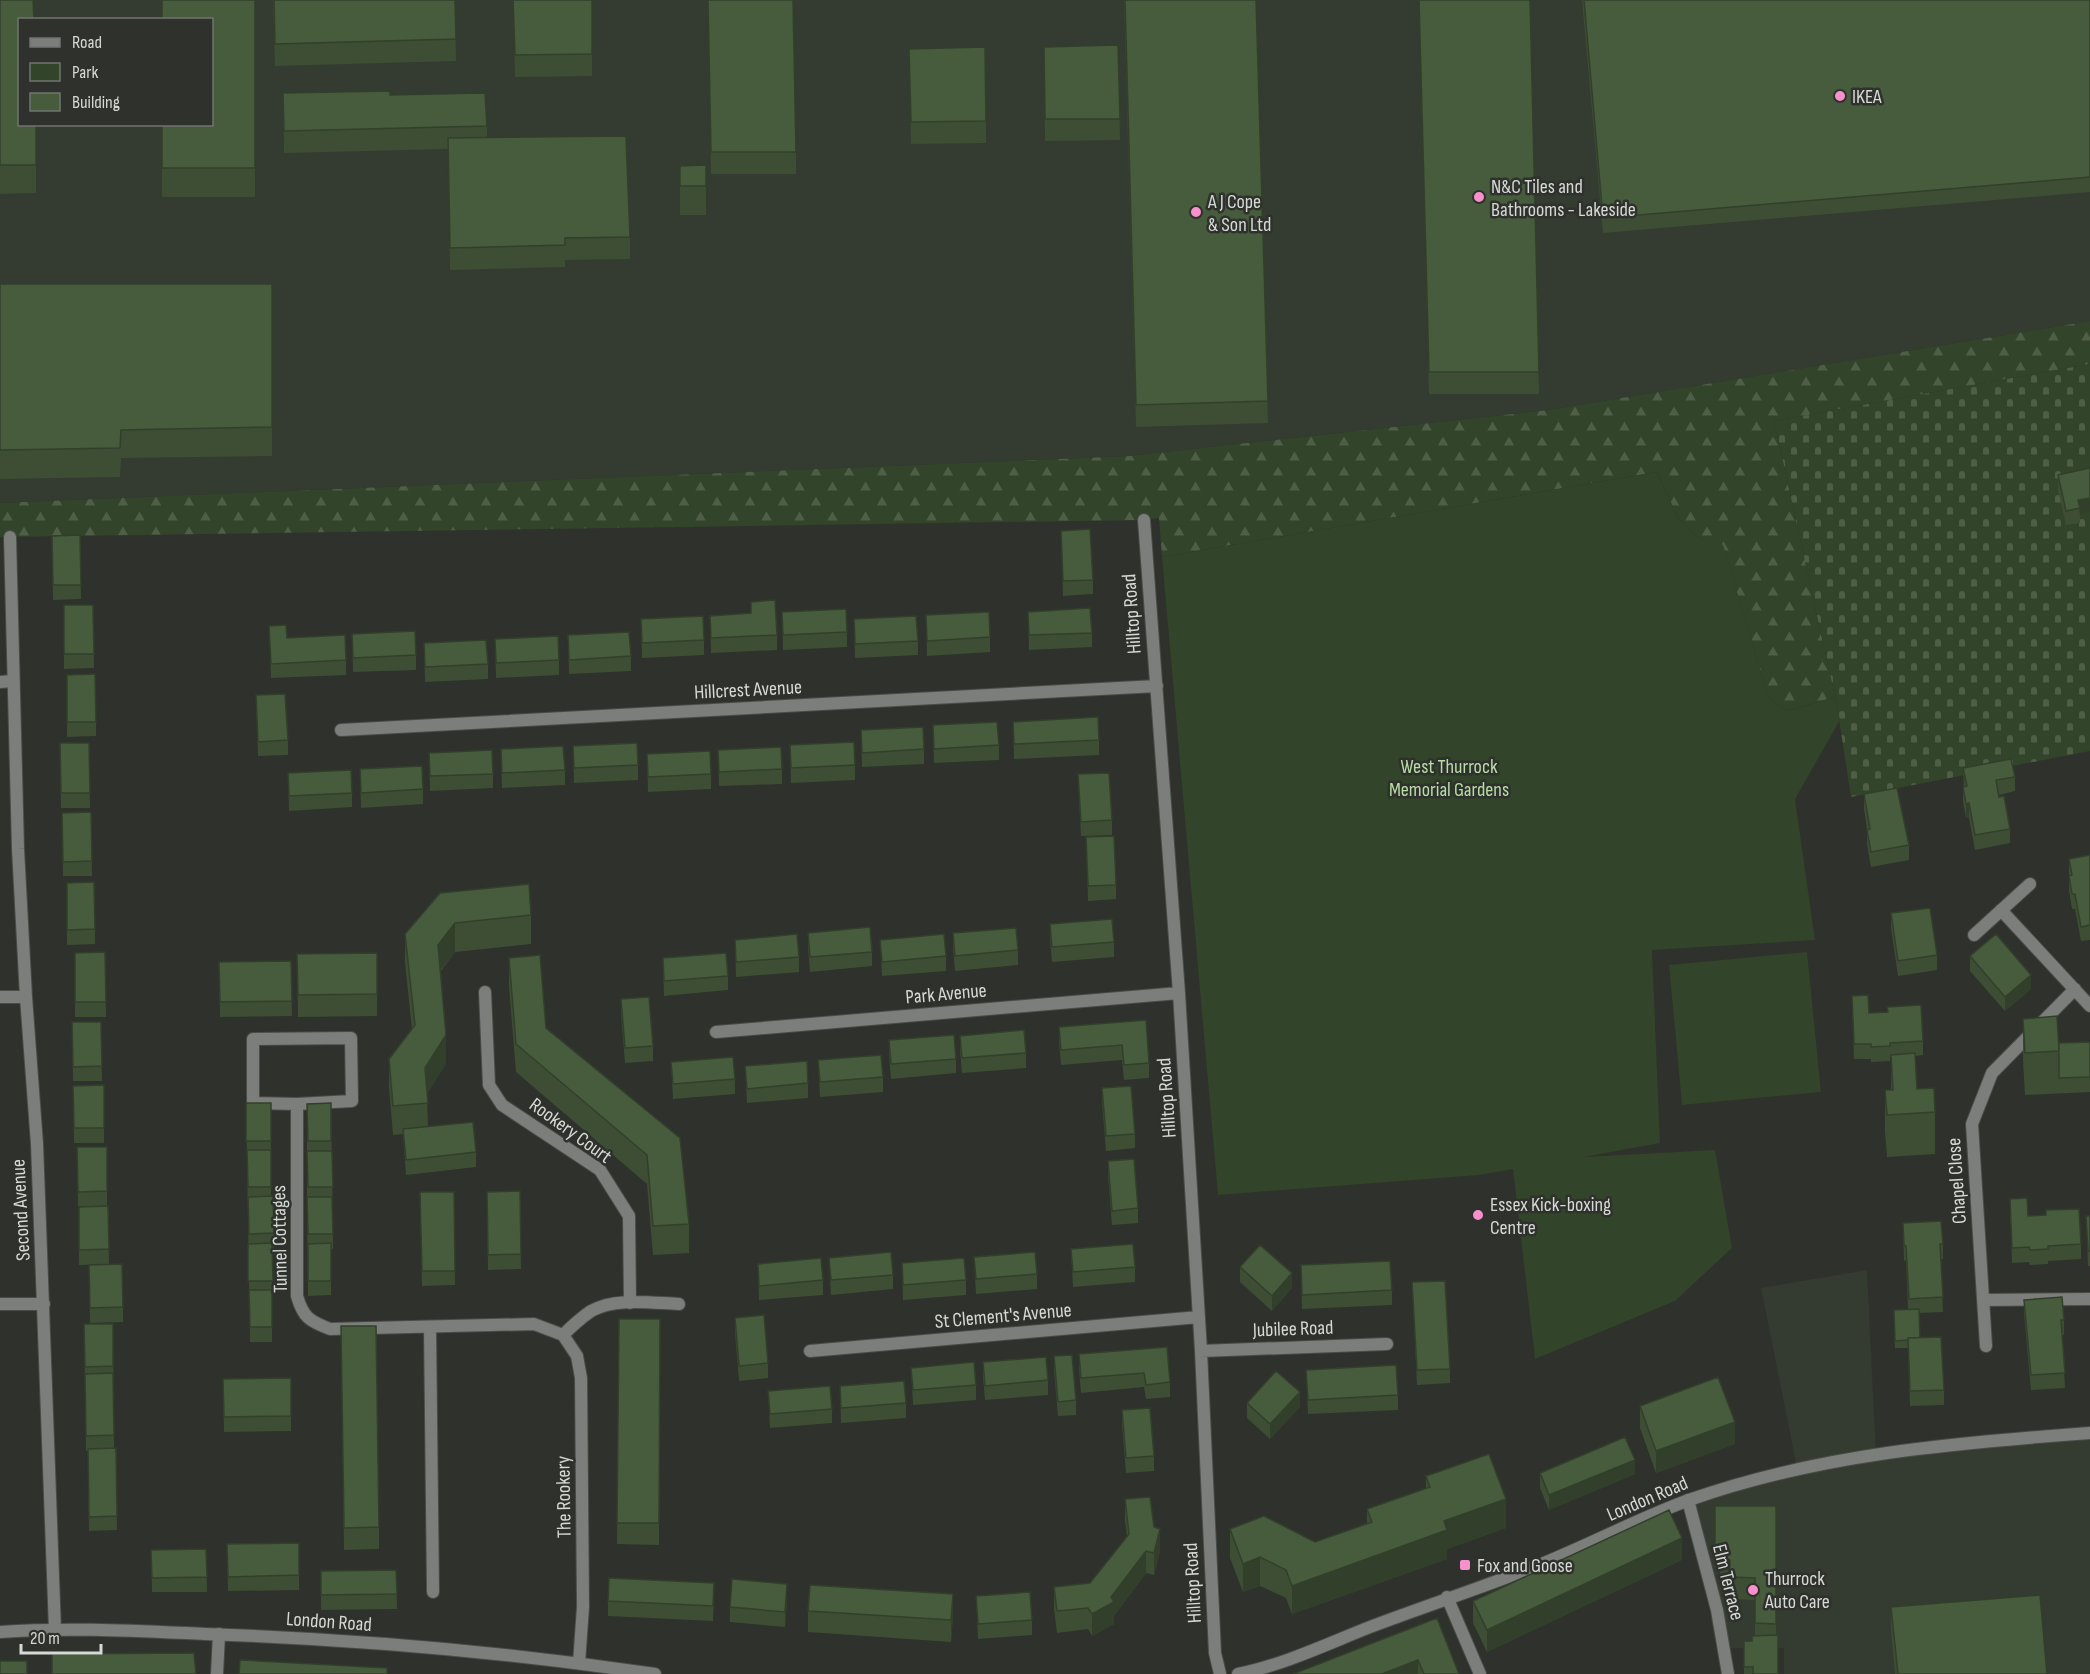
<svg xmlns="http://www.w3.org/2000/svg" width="2090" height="1674" font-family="'Sofia Sans Condensed',sans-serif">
<defs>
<pattern id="forest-firs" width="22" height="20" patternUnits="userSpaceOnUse" patternTransform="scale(1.5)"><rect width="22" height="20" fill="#324429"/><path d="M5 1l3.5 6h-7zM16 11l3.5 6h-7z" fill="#4f5e47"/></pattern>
<pattern id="cemetery-stones" width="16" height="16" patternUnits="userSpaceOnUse" patternTransform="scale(1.5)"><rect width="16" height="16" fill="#324429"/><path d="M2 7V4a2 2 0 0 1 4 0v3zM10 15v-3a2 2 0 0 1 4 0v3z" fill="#4f5e47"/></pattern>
</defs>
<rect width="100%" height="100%" fill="#2e312c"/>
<path fill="#343b30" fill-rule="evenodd" d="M0 0H2090V321L1548 410 1130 456 0 503ZM20 20H212V124H20Z
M1867 1270 1876 1454 2090 1435V1674H1784V1648H1724L1688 1500 1797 1468 1761 1288Z"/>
<path fill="url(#forest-firs)" d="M2090 321V364L1774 421 1835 697 1788 711 1769 699 1723 546 1699 539 1678 518 1657 472 1162 557 1159 518 1144 520 0 537V503L1130 456 1548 410Z"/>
<path fill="url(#cemetery-stones)" d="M2090 364V751L1851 797 1837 706 1774 421Z"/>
<path fill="#324429" d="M1657 472 1678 518 1699 539 1723 545 1769 699 1788 711 1835 697 1840 720 1795 799 1815 940 1652 950 1660 1143 1584 1157 1715 1150 1732 1248 1675 1301 1535 1359 1513 1169 1479 1175 1218 1195 1162 557Z
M1807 952 1821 1092 1682 1105 1669 965Z"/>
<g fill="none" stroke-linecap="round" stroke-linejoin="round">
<defs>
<path id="minor" d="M1144 520 1179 993 1201 1351 1215 1653 1220 1674
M10 537 18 849 26 997 37 1144 55 1630
M0 682 13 681
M341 730 1157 686
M2001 910 2090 1006
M1974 935 2030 884
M485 992 489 1085 502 1105 600 1170 629 1216 630 1303
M0 997H26
M716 1032 1179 993
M297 1104 352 1101 351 1038 253 1039V1103L297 1104V1296C303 1317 309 1321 330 1329L534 1324 563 1335
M1983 1300 2090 1299
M0 1304H44
M430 1328 433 1592
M563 1335 577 1356 581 1378 583 1607 579 1663
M563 1335C571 1327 581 1318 591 1311 616 1297 652 1303 679 1304
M1986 1346 1972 1124 1992 1073 2075 989
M810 1351 1199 1317
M1201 1351 1387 1344
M1688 1500 1717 1610 1728 1674
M1447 1597 1480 1674
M217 1674 219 1634"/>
<path id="tertiary" d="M0 1632C68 1627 137 1631 205 1634 355 1639 506 1652 655 1674
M1238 1674C1283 1665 1327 1644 1370 1627 1428 1605 1487 1586 1544 1563 1593 1543 1640 1518 1689 1500 1819 1454 1954 1443 2090 1433"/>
</defs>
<use href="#minor" stroke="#494c47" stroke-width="14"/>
<use href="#tertiary" stroke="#494c47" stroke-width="14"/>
<use href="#minor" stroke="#7c7e7b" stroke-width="12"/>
<use href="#tertiary" stroke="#7c7e7b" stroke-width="12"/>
</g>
<path fill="#3d4e34" d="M0 0 36 165V193L0 194Z
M255 0V197H162V124Z
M273 0H455L456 61 275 66Z
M513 0H592V76L515 77Z
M708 0 796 152V174H711Z
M1124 0H1256L1268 423 1136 427Z
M1419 0H1530L1539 394H1429Z
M1582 0H2090V192L1603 233Z
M1118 45 1120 140 1045 141 1044 47Z
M909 49 986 121V143L911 144Z
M283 93 390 95 487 126V137L630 237V259L565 260V267L450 270 448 149 284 153Z
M706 165V215H680V166Z
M0 284H272V456L121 458 120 477 0 479Z
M2090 468V512L2080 515V523L2066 525 2058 490V475Z
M1061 531 1093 580V594L1063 596Z
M80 535 81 599 53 600 52 536Z
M751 602 777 635V650L711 653 710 616 751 613Z
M64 605H93L94 668 64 669Z
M782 612 847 632V647L783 650Z
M1028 612 1092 633V647L1029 650Z
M926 615 990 637V652L927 656Z
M641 619 704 640V655L642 658Z
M854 619 918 641V655L855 658Z
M269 626 287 638 346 660V675L271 678Z
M352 634 416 655V670L353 672Z
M568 635 631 656V671L569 674Z
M495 639 559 660V675L496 678Z
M424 643 488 664V679L425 682Z
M67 675 96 722V736L67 737Z
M256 695 288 740V755L258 756Z
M1013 722 1099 740V755L1014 759Z
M933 725 999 745V760L934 763Z
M861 730 924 749V764L862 767Z
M60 743H89L90 808H61Z
M790 745 855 765V780L791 783Z
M573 746 638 765V780L574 783Z
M501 749 565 770V785L502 788Z
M718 750 782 769V784L719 786Z
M429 753 493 774V788L430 791Z
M647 754 711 774V789L648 792Z
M1963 768 2015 777V791L1999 795 2010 829V843L1975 850 1969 818H1966L1963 802V787H1964Z
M360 769 423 789V804L361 808Z
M288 773 352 793V807L289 811Z
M1078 774 1112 820V835L1081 836Z
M1864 794 1909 845V860L1871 867 1867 844V830L1864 809Z
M91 812 92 876H63L62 813Z
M1086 837 1116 885V899L1088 901Z
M2090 855V940L2081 941 2075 909H2072L2069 891V859Z
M67 883 95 929V944L67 945Z
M440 893 531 915V944L455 952 441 971 446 1064 427 1093 428 1126 476 1152V1167L406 1175 403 1134 393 1135 389 1087V1059L412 1029 405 963V934Z
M1891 913 1937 955V970L1898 976 1891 928Z
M1050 924 1114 942V957L1052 962 1050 939Z
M808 933 872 952V966L810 972 808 947Z
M953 933 1018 950V965L955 971 953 948Z
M735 940 799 957V972L736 977Z
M880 940 946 956V971L882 976Z
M105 952 106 1017H75V953Z
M297 954 377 994V1016L298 1017Z
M1970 956 2031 989 2005 1011 1970 971Z
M509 958 546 1028 680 1138 689 1224V1253L653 1255 647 1184 516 1072 509 987Z
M663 958 728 976V990L664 996Z
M291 961 292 1016 220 1017 219 962Z
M1852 996 1869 1013 1923 1041V1055L1915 1056 1917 1089 1935 1112V1154L1887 1157 1885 1132V1090H1891V1057H1890V1061L1871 1062V1059H1854Z
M621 999 653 1046V1061L625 1063 621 1014Z
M2023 1019 2059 1043 2090 1042V1092L2025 1095 2023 1060Z
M1146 1020 1149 1063V1078L1124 1080 1122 1060 1061 1065 1059 1042V1027Z
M72 1022H101L102 1081H73Z
M960 1036 1026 1053V1068L962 1073 960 1051Z
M889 1040 956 1059V1073L891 1079 889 1055Z
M818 1060 883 1077V1092L820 1097Z
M671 1062 735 1079V1094L673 1099Z
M745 1066 808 1083V1098L747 1103Z
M104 1085V1143H74L73 1086Z
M1102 1088 1135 1134V1148L1106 1151 1102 1103Z
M246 1103H271V1196L274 1233V1248H272V1342H250Z
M331 1103 333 1234V1249H331V1295L308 1296 307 1197V1104Z
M77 1147H107V1206H78Z
M1108 1161 1138 1208V1223L1112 1225 1108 1176Z
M520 1191 521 1269 488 1270 487 1192Z
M420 1192H454L455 1285 422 1286Z
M2010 1199 2028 1216 2081 1244V1259L2048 1261V1264L2030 1265 2029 1262 2012 1263Z
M108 1206 109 1264 79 1265V1207Z
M2086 1216H2090V1266H2088Z
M1903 1223 1943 1244V1259H1941L1943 1312 1919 1313 1920 1338 1944 1390V1405L1910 1406 1908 1348H1895L1894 1317 1908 1309 1906 1260 1904 1261Z
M1071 1249 1135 1267V1282L1073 1287Z
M974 1257 1037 1274V1289L976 1294Z
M829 1258 893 1275V1289L831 1295Z
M902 1263 966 1280V1295L903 1300Z
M758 1264 823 1280V1295L759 1300Z
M89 1265 123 1307V1322L90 1323Z
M1301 1265 1392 1290V1305L1302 1309Z
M1240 1267 1292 1288 1272 1311 1240 1282Z
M1412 1282 1450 1369V1383L1417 1385Z
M2024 1300 2064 1320V1335H2062L2065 1388 2031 1390 2024 1314Z
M735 1318 768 1363V1378L739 1381 735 1333Z
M619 1319H660L659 1545 617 1544Z
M84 1324H113L114 1448H116L117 1530 89 1531 88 1451H86Z
M1167 1347 1170 1382V1397L1146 1399 1144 1387 1081 1393 1079 1369V1354Z
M341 1348 379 1527V1549L344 1550Z
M1054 1356 1076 1400V1415L1058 1416 1054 1371Z
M983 1362 1048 1380V1395L985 1400 983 1377Z
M911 1368 976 1385V1400L913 1405Z
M1306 1370 1398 1395V1410L1308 1414Z
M291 1378V1431L224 1432 223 1379Z
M840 1386 906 1403V1418L841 1423Z
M768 1391 832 1409V1423L770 1428Z
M1247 1403 1300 1407 1270 1439 1247 1418Z
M1640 1406 1735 1444 1656 1473 1640 1428Z
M1122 1410 1154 1456V1471L1126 1473 1122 1425Z
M1540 1473 1635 1474 1549 1510 1540 1488Z
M1426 1476 1506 1528 1447 1549V1559L1292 1614 1286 1598 1260 1586 1243 1592 1230 1558V1529L1315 1542 1367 1523V1509L1426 1488Z
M1125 1499 1154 1527 1160 1551 1154 1575 1146 1573 1114 1616V1624L1092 1636 1088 1629 1057 1633 1054 1609V1587L1090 1583 1127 1537 1125 1521Z
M1715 1506H1776V1635L1778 1674H1744V1641H1752L1755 1636V1600L1729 1599V1582L1720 1581V1567H1715Z
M299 1543V1590L228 1591 227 1544Z
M206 1549 207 1592H152L151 1550Z
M1682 1560 1487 1652 1473 1623V1601Z
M396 1570 397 1609 321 1610V1571Z
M976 1596 1032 1620V1635L978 1639Z
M714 1598 713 1621 608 1616V1601Z
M787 1599 785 1627 730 1622V1607Z
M1891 1607 2047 1674H1895L1891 1629Z
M808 1611 953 1616 951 1642 808 1632Z
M1437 1618 1459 1674H1293Z"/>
<path fill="#32402b" d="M2090 498V512L2080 515 2078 500Z
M1969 803V818H1966V804Z
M455 923V952L438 973V945Z
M2031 975V989L2005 1011V997Z
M446 1035V1064L425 1097V1068Z
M1292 1273V1288L1272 1311V1296Z
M1300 1392V1407L1270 1439V1424Z
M1735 1422V1444L1656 1473V1451Z
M1635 1460V1474L1549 1510V1495Z
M1506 1499V1528L1447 1549V1559L1292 1614V1586L1444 1521Z
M1160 1529V1551L1154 1575V1553Z
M1682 1538V1560L1487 1652V1630Z
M1146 1551V1573L1114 1616V1624L1092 1636V1614L1111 1597Z
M1260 1557V1586L1243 1592V1564Z
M787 1584V1599L785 1627V1612Z
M953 1594V1616L951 1642V1620Z
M1418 1660V1674H1382Z"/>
<path fill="#475b3d" stroke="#32402b" stroke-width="1.5" d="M0 0H33L34 20H20V124H36V165H0Z
M162 0H255V168H162V124H212V20H162Z
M274 0H455L456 39 275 44Z
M513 0H592V54L515 55Z
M708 0H793L796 152H711Z
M1125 0H1256L1268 401 1136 405Z
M1419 0H1530L1539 372H1429Z
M1584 0H2090V177L1603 218Z
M1118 45 1120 119H1045L1044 47Z
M985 47 986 121 911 122 909 49Z
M390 91V95L485 93 487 126 284 131 283 93Z
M626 136 630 237 565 238V245L450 248 448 138Z
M706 165V186H680V166Z
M0 284H272V427L121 430 120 448 0 450Z
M2090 468V498L2078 500 2080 508 2066 511 2058 475Z
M1090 529 1093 580 1063 581 1061 531Z
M80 535 81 585H53L52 536Z
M775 600 777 635 711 638 710 616 751 613V602Z
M64 605H93L94 654H64Z
M1090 608 1092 633 1029 635 1028 612Z
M846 609 847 632 783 635 782 612Z
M989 612 990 637 927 641 926 615Z
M703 616 704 640 642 643 641 619Z
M916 616 918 641 855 644 854 619Z
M286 625 287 638 345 635 346 660 271 664 269 626Z
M415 631 416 655 353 658 352 634Z
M629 632 631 656 569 660 568 635Z
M558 636 559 660 496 663 495 639Z
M486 640 488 664 425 667 424 643Z
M95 674 96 722H67V675Z
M285 694 288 740 258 742 256 695Z
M1098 717 1099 740 1014 744 1013 722Z
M997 722 999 745 934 749 933 725Z
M923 727 924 749 862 753 861 730Z
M854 742 855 765 791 768 790 745Z
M60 743H89L90 793H61Z
M637 743 638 765 574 768 573 746Z
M563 746 565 770 502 773 501 749Z
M781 747 782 769 719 772 718 750Z
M492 750 493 774 430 776 429 753Z
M710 751 711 774 648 777 647 754Z
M2011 759 2015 777 1996 780 1999 797 2004 796 2010 829 1975 835 1969 803 1966 804 1963 787 1967 786 1963 768Z
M422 766 423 789 361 793 360 769Z
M351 770 352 793 289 796 288 773Z
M1109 773 1112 820 1081 822 1078 774Z
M1897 788 1909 845 1871 852 1867 830 1870 829 1864 794Z
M91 812 92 861 63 862 62 813Z
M1114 836 1116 885 1088 886 1086 837Z
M2090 855V925L2081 927 2075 894H2072L2069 876 2072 875 2069 859Z
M94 882 95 929 67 930V883Z
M529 884 531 915 455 923 438 945 446 1035 425 1068 428 1103 393 1106 389 1059 415 1025 405 934 440 893Z
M1930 908 1937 955 1898 961 1891 913Z
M1112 919 1114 942 1052 947 1050 924Z
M870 927 872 952 810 957 808 933Z
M1016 928 1018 950 955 956 953 933Z
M797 934 799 957 736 962 735 940Z
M944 934 946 956 882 962 880 940Z
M1996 934 2031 975 2005 997 1970 956Z
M105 952 106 1002H75V953Z
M377 953V994L298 995 297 954Z
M726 953 728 976 664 981 663 958Z
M540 955 546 1028 680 1138 689 1224 653 1226 647 1155 516 1044 509 958Z
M291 961 292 1001 220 1002 219 962Z
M1868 995 1869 1013 1888 1012 1887 1007 1921 1005 1923 1041 1890 1043V1046L1871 1047V1044H1854L1852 996Z
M649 997 653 1046 625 1048 621 999Z
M2057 1016 2059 1051 2025 1053 2023 1019Z
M1146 1020 1149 1063 1124 1065 1122 1045 1061 1050 1059 1027Z
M72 1022H101L102 1066 73 1067Z
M1024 1030 1026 1053 962 1058 960 1036Z
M954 1035 956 1059 891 1064 889 1040Z
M2090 1042V1077L2059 1078V1043Z
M1915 1053 1917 1089 1934 1088 1935 1112 1887 1115 1885 1090H1893L1891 1055Z
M881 1055 883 1077 820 1082 818 1060Z
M733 1057 735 1079 673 1084 671 1062Z
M807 1061 808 1083 747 1089 745 1066Z
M104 1085V1128H74L73 1086Z
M1131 1086 1135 1134 1106 1136 1102 1088Z
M246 1103H271V1141H246Z
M331 1103V1141H308L307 1104Z
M473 1122 476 1152 406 1160 403 1129Z
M77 1147H107V1191L78 1192Z
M247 1150H271V1187H248Z
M307 1151H332L333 1187H308Z
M1134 1159 1138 1208 1112 1211 1108 1161Z
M520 1191 521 1254 488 1255 487 1192Z
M420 1192H454L455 1271H422Z
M273 1196 274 1233 249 1234 248 1197Z
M307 1197H332L333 1234H308Z
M2027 1198 2028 1216 2046 1215V1210L2079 1209 2081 1244 2048 1246V1249L2030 1250 2029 1247 2012 1248 2010 1199Z
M108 1206 109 1249 79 1250V1207Z
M2086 1216H2090V1251H2088Z
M1941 1221 1943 1244H1940L1943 1297 1909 1299 1906 1246H1904L1903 1223Z
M272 1243 273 1281H248V1244Z
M331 1243V1281H308V1244Z
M1133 1244 1135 1267 1073 1272 1071 1249Z
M1260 1245 1292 1273 1272 1296 1240 1267Z
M891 1252 893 1275 831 1280 829 1258Z
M1035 1252 1037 1274 976 1279 974 1257Z
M821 1258 823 1280 759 1286 758 1264Z
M964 1258 966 1280 903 1285 902 1263Z
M1390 1261 1392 1290 1302 1295 1301 1265Z
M122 1264 123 1307 90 1308 89 1265Z
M1445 1281 1450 1369 1417 1370 1412 1282Z
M249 1290H272V1327H250Z
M2062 1297 2064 1320H2061L2065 1373 2031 1375 2024 1300Z
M1919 1309 1920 1338H1908V1340L1895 1341 1894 1310Z
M764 1315 768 1363 739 1366 735 1318Z
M619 1319H660L659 1523H617Z
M84 1324H113V1366L85 1367Z
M341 1326H376L379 1527 344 1528Z
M1941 1337 1944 1390 1910 1391 1908 1338Z
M1167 1347 1170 1382 1146 1385 1144 1373 1081 1378 1079 1354Z
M1072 1355 1076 1400 1058 1402 1054 1356Z
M1046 1357 1048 1380 985 1386 983 1362Z
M974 1362 976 1385 913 1390 911 1368Z
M1396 1365 1398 1395 1308 1400 1306 1370Z
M1276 1371 1300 1392 1270 1424 1247 1403Z
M113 1373 114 1435 86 1436 85 1374Z
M1718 1377 1735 1422 1656 1451 1640 1406Z
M291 1378V1416L224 1417 223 1379Z
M904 1381 906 1403 841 1408 840 1386Z
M830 1386 832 1409 770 1414 768 1391Z
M1150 1408 1154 1456 1126 1458 1122 1410Z
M1625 1437 1635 1460 1549 1495 1540 1473Z
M116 1448 117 1516 89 1517 88 1449Z
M1489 1454 1506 1499 1444 1521 1447 1530 1292 1586 1286 1570 1260 1557 1243 1564 1230 1529 1264 1516 1315 1542 1372 1522 1367 1509 1430 1487 1426 1476Z
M1150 1497 1154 1527 1160 1529 1154 1553 1146 1551 1111 1597 1114 1602 1092 1614 1088 1608 1057 1611 1054 1587 1090 1583 1129 1534 1125 1499Z
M1715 1506H1776V1624L1755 1623V1578L1729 1577 1730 1560 1720 1559V1545H1715Z
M1669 1510 1682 1538 1487 1630 1473 1601Z
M299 1543V1575L228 1577 227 1544Z
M206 1549 207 1577 152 1578 151 1550Z
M396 1570 397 1594 321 1595V1571Z
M609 1578 714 1583 713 1606 608 1601Z
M732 1579 787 1584 785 1612 730 1607Z
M810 1585 953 1594 951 1620 808 1611Z
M1030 1592 1032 1620 978 1624 976 1596Z
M2040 1595 2047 1674H1898L1891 1607Z
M1437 1618 1459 1674H1424L1418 1660 1382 1674H1293Z
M1778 1635V1674H1753V1667H1744V1641H1752V1636Z
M194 1653 196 1674H52V1654Z
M240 1660 387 1668V1674H239Z
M0 1661H27V1674H0Z"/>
<g fill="#f890cb" stroke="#2e312c" stroke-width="2">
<circle cx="1840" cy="96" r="6"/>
<circle cx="1479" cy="197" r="6"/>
<circle cx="1196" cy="212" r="6"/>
<circle cx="1478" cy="1215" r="6"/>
<rect x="1459" y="1559" width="12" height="12" rx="3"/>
<circle cx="1753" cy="1590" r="6"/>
</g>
<g text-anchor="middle" stroke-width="5" stroke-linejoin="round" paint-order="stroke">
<g font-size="20" fill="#d6d9d5" stroke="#2e312c" text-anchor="start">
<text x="1852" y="103">IKEA</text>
<text x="1491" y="193">N&amp;C Tiles and<tspan x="1491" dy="23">Bathrooms - Lakeside</tspan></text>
<text x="1208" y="208">A J Cope<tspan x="1208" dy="23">&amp; Son Ltd</tspan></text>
<text x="1490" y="1211">Essex Kick-boxing<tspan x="1490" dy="23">Centre</tspan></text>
<text x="1477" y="1572">Fox and Goose</text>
<text x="1765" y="1585">Thurrock<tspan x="1765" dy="23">Auto Care</tspan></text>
</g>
<g font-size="20" fill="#d6d9d5" stroke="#2e312c">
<text transform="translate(1131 614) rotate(-94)" y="7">Hilltop Road</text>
<text transform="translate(748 689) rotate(-3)" y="7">Hillcrest Avenue</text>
<text transform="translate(946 993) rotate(-5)" y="7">Park Avenue</text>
<text transform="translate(1166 1098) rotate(-94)" y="7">Hilltop Road</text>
<text transform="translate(571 1130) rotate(36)" y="7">Rookery Court</text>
<text transform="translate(1956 1181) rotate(-94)" y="7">Chapel Close</text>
<text transform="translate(20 1210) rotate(-93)" y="7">Second Avenue</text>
<text transform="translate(279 1239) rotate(-91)" y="7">Tunnel Cottages</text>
<text transform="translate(1003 1315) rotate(-5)" y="7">St Clement's Avenue</text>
<text transform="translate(1293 1328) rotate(-2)" y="7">Jubilee Road</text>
<text transform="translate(563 1497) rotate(-91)" y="7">The Rookery</text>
<text transform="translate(1647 1498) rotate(-23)" y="7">London Road</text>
<text transform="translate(1729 1582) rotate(76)" y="7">Elm Terrace</text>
<text transform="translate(1192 1583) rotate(-93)" y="7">Hilltop Road</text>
<text transform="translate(329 1621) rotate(4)" y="7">London Road</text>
</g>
<g font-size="20" fill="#b8dea6" stroke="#2e312c">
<text x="1449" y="773">West Thurrock<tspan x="1449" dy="23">Memorial Gardens</tspan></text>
</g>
</g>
<rect x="18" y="18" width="195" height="108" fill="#2e312c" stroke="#717470" stroke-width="1.5"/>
<rect x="30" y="38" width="30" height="9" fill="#7c7e7b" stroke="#717470" stroke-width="1.5"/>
<text x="72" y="48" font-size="18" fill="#d6d9d5">Road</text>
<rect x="30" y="63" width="30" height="18" fill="#324429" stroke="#717470" stroke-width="1.5"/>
<text x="72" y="78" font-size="18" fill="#d6d9d5">Park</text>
<rect x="30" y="93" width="30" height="18" fill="#475b3d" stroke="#717470" stroke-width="1.5"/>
<text x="72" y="108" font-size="18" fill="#d6d9d5">Building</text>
<path d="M21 1644v9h80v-9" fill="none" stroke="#d6d9d5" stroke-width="3"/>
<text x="30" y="1644" font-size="18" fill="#d6d9d5" stroke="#2e312c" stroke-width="4.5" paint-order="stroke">20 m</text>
</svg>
